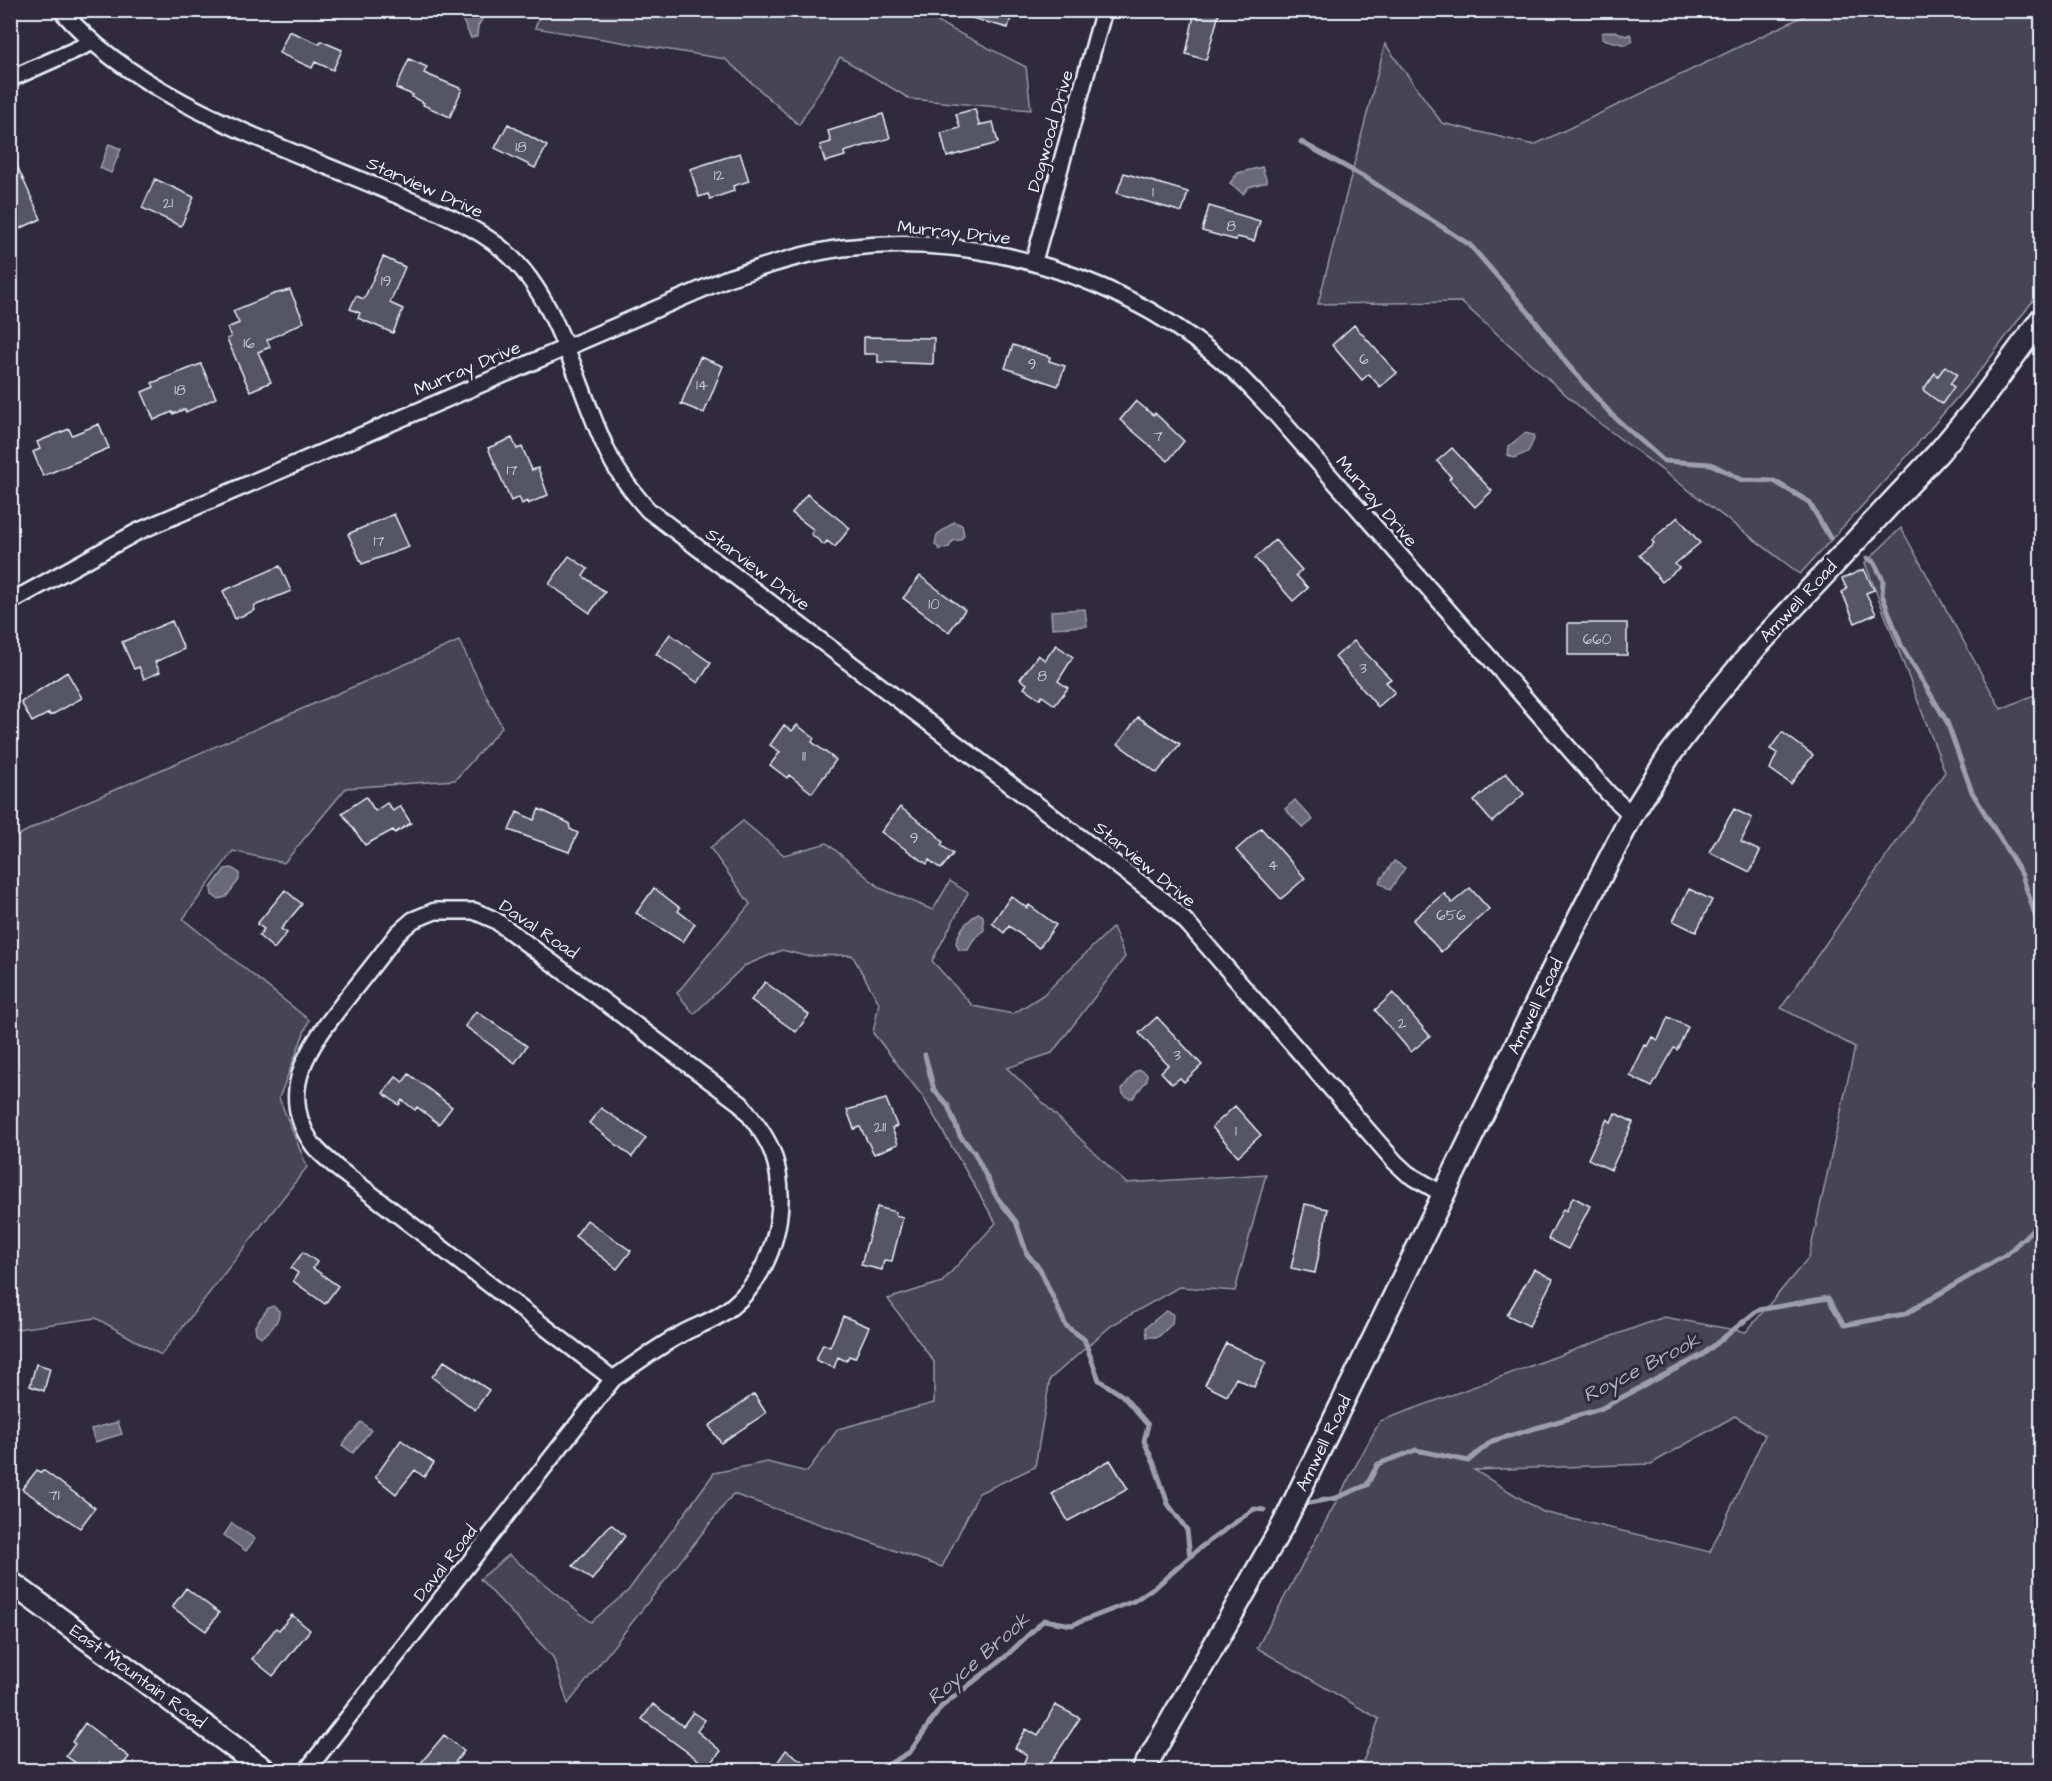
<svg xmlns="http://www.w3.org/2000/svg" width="2052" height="1781" font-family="'Architects Daughter',sans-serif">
<rect width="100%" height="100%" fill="#2f2a3d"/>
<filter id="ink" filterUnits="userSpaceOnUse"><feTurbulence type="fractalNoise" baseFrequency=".0167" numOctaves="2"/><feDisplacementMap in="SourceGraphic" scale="12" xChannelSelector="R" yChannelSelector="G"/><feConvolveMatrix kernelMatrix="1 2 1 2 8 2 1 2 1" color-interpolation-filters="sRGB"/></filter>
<g filter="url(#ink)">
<path fill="#464455" stroke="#979aa6" stroke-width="1.5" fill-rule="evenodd" d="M542 10 916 11 1026 67 1031 110 910 99 840 57 799 125 725 59 535 28Z
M1814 11H2041V290L1984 366 1901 463 1800 574 1590 416 1461 302 1318 304 1385 44 1442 123 1534 145Z
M1901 528 2001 709 2041 692V1758L2021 1770H1360L1379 1719 1257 1648 1380 1421 1664 1317 1746 1332 1809 1257 1855 1047 1781 1008 1945 772 1865 563ZM1735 1416 1765 1435 1710 1552 1543 1512 1474 1470 1651 1464Z
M459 641 502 727 455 780 346 788 284 863 233 851 183 919 309 1020 279 1098 307 1167 161 1355 96 1318 11 1330V839L61 813Z
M743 821 784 855 827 843 880 888 933 910 950 881 968 893 932 961 973 1006 1013 1014 1043 995 1113 927 1125 957 1052 1053 1007 1068 1126 1183 1266 1174 1235 1291 1179 1287 1112 1325 1050 1379 1035 1467 979 1493 942 1567 733 1494 568 1704 553 1657 480 1579 509 1555 591 1622 628 1591 714 1473 767 1462 807 1472 838 1429 934 1403V1362L888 1299 942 1282 996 1223 923 1097 873 1033 879 1003 852 955 806 956 782 950 744 966 694 1014 677 993 750 904 710 848Z"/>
<path fill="#696978" stroke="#9c9fab" stroke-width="1.5" d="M470 11H481L484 16 478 26 477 36 471 38 463 21Z
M1615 31 1626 36 1630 34 1633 41 1626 45 1602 39V33Z
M109 144 121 149 111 173 100 168Z
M1262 167 1267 182 1249 187 1243 194 1230 183 1238 173Z
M1525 433 1533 435 1534 439 1528 452 1514 458 1508 455 1509 446Z
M954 522 962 525 964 535 960 540 953 541 949 547 940 550 935 544 937 535Z
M1085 609 1087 626 1052 628 1051 611Z
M1295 800 1313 820 1303 828 1285 809Z
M1394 861 1405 868 1390 890 1379 882Z
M232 868 239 873V880L226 897 218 899 212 895 211 888 225 869Z
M978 913 983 916 984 930 974 939 968 950H959L956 943C960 927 967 922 978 913Z
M1141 1070 1147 1074V1080L1133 1098H1129L1123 1094 1122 1089 1136 1071Z
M273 1306 279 1311C280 1320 270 1333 261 1337L256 1333 255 1326 268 1308Z
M1166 1311 1173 1314 1172 1324 1158 1337H1147L1146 1327Z
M118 1422 122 1434 95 1442 91 1429Z
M361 1422 371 1430 353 1453 342 1445Z
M232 1523 255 1539 246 1551 224 1535Z"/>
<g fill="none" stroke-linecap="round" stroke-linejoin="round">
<path stroke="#9c9fab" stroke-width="5" d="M1301 142 1368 179 1470 245 1530 314 1567 364 1612 415 1664 461 1711 464 1742 480 1774 481 1809 502 1830 538
M1867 558 1874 562 1883 580 1882 595 1901 645 1947 722 1972 792 2022 875 2042 936
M925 1055 934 1090 948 1106 960 1136 974 1152 996 1196 1016 1222 1027 1254 1040 1269 1066 1326 1084 1339 1099 1380 1123 1396 1148 1425 1144 1441 1155 1466 1168 1504 1187 1530 1190 1557
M1309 1503 1336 1498 1367 1485 1378 1464 1416 1450 1468 1461 1492 1441 1600 1409 1702 1355 1758 1310 1828 1298 1844 1325 1905 1314 2007 1254 2042 1220
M879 1770 910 1752 941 1707 1005 1657 1044 1620 1072 1625 1134 1601 1159 1584 1201 1547 1254 1509 1264 1510"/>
</g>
<path fill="#575565" stroke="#e8f1f8" stroke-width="1.5" d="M961 10H1013L1008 28 961 15Z
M1195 10H1220L1206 60 1186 54Z
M289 31 320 44 321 41 342 50 333 70 315 62 312 68 279 53Z
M409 59 427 67 424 73 462 89 450 117 423 105 424 103 412 97 413 95 396 88Z
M975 109 979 125 993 122 998 143 947 157 941 133 960 128 956 114Z
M883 114 890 138 844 152 845 156 825 162 820 145 831 142 828 131Z
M508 124 547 146 535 168 495 148Z
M10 150 41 219 10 233Z
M740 153 749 181 733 186 734 191 710 199 708 194 699 197 690 169Z
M1124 173 1188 192 1182 212 1117 193Z
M155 179 194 197 181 226 142 208Z
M1209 206 1260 221 1254 241 1237 237 1236 240 1202 231Z
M383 257 405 267 390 303 403 309 393 333 358 318 360 313 350 309 356 296 364 299Z
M290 290 304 322 267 340 270 347 258 352 271 382 250 391 227 339 231 337 227 328 239 323 233 311 274 294Z
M1354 325 1397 373 1380 387 1369 374 1362 380 1332 345Z
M864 337 934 338 933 364 878 362V354H864Z
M1013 345 1050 357 1049 361 1065 366 1058 386 1005 368Z
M700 357 723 366 704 413 681 404Z
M201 364 216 398 186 412 185 409 173 414 172 412 154 420 142 392 154 387 152 383Z
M1945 366 1957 374 1950 384 1954 387 1942 404 1923 390 1935 373 1938 376Z
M1136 401 1153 415 1155 413 1184 441 1168 461 1120 420Z
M99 424 109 448 43 476 33 452 40 449 37 442 69 429 72 435Z
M512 438 517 449 522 447 532 470 538 468 548 495 528 504 527 501 522 504 519 497 511 501 488 448Z
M1452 448 1492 491 1475 507 1449 479 1451 477 1437 461Z
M807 494 850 528 835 547 827 541 824 545 811 534 814 530 792 513Z
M394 514 409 547 362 564 348 534Z
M1678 517 1700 543 1675 564 1679 568 1662 582 1639 555 1654 543 1652 540Z
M1275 540 1302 570 1296 575 1308 588 1293 601 1255 558Z
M569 556 588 569 583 576 605 592 590 613 549 584Z
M280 566 291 591 254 606 255 610 235 619 223 591Z
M1864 569 1874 590 1866 593 1876 614 1855 623 1842 592 1847 589 1842 579Z
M920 576 965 610 949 632 903 598Z
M172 621 184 649 155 662 160 672 144 679 139 667 134 669 122 642Z
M1568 623H1627V655H1568Z
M670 634 711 663 698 683 656 654Z
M1354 641 1391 679 1386 682 1395 692 1378 707 1335 657Z
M1056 645 1073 657 1058 681 1068 688 1055 705 1042 696 1040 699 1024 688 1027 684 1020 679 1038 655 1045 660Z
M67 672 82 698 50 716 49 713 32 722 21 702Z
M1138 717 1180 744 1157 773 1118 744Z
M784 725 792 731 797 725 814 738 812 742 836 760 812 793 789 775 787 778 770 765 780 752 770 745Z
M1782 732 1813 755 1791 784 1770 769 1777 753 1770 749Z
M1506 773 1524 794 1492 822 1474 801Z
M366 797 375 811 387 803 393 811 400 806 411 823 395 833 393 830 365 845 342 813Z
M900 807 935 833 943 842 941 845 953 854 941 869 929 860 927 864 881 832Z
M539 809 569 823 570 829 578 833 569 852 509 830 517 812 534 820Z
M1734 809 1752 818 1741 842 1760 851 1750 872 1709 852Z
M1261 828 1305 878 1281 899 1236 850Z
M654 888 680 908 678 911 695 924 683 942 636 913Z
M1470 888 1489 909 1441 952 1413 920 1444 893 1452 903Z
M1689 889 1712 900 1696 932 1673 921Z
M285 890 302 904 281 929 287 933 274 949 259 936 264 929 257 924Z
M1011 896 1027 908 1029 905 1056 925 1039 948 1009 926 1004 933 992 923Z
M765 982 809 1015 796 1032 751 1000Z
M1393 993 1430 1036 1411 1052 1375 1010Z
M476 1011 527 1046 515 1063 465 1026Z
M1157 1017 1202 1065 1184 1082 1180 1078 1172 1084 1161 1072 1168 1065 1139 1033Z
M1668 1017 1688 1027 1677 1050 1674 1048 1652 1087 1630 1076 1645 1045 1647 1046 1652 1037 1658 1040Z
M409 1074 452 1107 439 1124 417 1107 415 1110 402 1100 399 1105 383 1093 396 1077 403 1082Z
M886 1099 897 1126 892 1128 898 1144 874 1154 860 1127 854 1129 847 1110Z
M1235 1106 1261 1135 1238 1156 1212 1127Z
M601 1108 646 1138 632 1157 589 1123Z
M1615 1113 1633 1122 1611 1170 1588 1159 1607 1119 1611 1122Z
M1573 1197 1590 1206 1568 1249 1548 1239 1563 1209 1566 1211Z
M1305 1204 1328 1209 1315 1273 1291 1268Z
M877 1207 896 1212 895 1215 903 1217 892 1261 884 1260 882 1270 861 1265Z
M587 1220 631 1251 617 1269 575 1236Z
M303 1252 317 1262 313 1268 338 1286 325 1304 293 1281 298 1273 291 1268Z
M1534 1269 1553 1279 1529 1326 1507 1315Z
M843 1316 869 1327 855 1358 849 1356 846 1361 838 1357 834 1368 816 1360 823 1344 830 1347Z
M1226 1343 1266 1362 1254 1387 1236 1378 1227 1396 1205 1385Z
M444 1361 489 1390 475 1410 432 1377Z
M36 1364 50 1368 44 1391 30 1386Z
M754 1394 766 1413 721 1443 709 1426Z
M401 1440 434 1463 424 1477 415 1470 396 1494 375 1477Z
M1110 1460 1128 1489 1068 1521 1052 1494Z
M37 1470 41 1473 43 1470 95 1508 80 1528 22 1489Z
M611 1524 625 1536 592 1580 573 1566Z
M186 1588 219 1613 206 1631 172 1607Z
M292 1615 310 1630 273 1676 252 1659 276 1628 279 1630Z
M653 1704 683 1726 693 1712 705 1720 697 1731 721 1751 708 1767 642 1719Z
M1055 1705 1080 1718 1046 1770H1040L1024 1762 1027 1755 1015 1748 1026 1729 1038 1736Z
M85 1723 129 1757 119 1770H86L66 1756 75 1744 72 1742Z
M444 1735 464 1751 449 1770H415Z
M786 1750 815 1770H772Z"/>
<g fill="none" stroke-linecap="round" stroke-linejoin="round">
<defs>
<path id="street" d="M61 10C138 101 285 147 392 193 430 209 469 222 501 248 561 297 577 392 611 459 621 478 634 494 648 510L1168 904 1189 925 1395 1162 1408 1174 1443 1194
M10 79 93 42
M1034 261 1104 10
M10 602 137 532 728 278C766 266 803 253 843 248 983 231 1130 278 1235 372 1248 384 1260 398 1273 411L1608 793 1632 815
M307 1770 613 1379C635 1364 656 1348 678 1336 692 1327 709 1323 723 1313 772 1281 792 1208 773 1154 766 1135 753 1120 741 1104L495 920 474 911H435L413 920 398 933C381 955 364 977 347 998 313 1042 275 1087 311 1142 317 1152 329 1160 337 1168L613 1379"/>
<path id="secondary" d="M10 1582 265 1770
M1143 1770 1284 1523 1554 967 1632 815 1669 756 1709 703 1757 646 1939 452 1978 405 2042 318"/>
</defs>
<use href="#street" stroke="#e8f1f8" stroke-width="20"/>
<use href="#secondary" stroke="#e8f1f8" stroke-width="26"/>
<use href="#street" stroke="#2f2a3d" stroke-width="15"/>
<use href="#secondary" stroke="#2f2a3d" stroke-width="21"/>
</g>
</g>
<g text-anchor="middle" stroke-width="6" stroke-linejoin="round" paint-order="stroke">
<g font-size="15" fill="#c4cad3">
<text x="521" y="152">18</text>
<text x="719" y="180">12</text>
<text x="1153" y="197">1</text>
<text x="168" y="208">21</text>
<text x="1231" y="231">8</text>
<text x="386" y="286">19</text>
<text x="249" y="348">16</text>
<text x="1364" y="364">6</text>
<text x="1032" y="369">9</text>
<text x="702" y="390">14</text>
<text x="180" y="395">18</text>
<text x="1158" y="441">7</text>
<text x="512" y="475">17</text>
<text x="379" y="546">17</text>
<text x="934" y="609">10</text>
<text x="1597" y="644">660</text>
<text x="1363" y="673">3</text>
<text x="1042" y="681">8</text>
<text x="804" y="761">11</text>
<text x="914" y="843">9</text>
<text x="1273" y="870">4</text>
<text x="1451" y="920">656</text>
<text x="1402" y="1028">2</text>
<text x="1177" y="1060">3</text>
<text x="880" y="1132">211</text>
<text x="1236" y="1136">1</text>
<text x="54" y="1500">71</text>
</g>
<g font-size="18" fill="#e8f1f8" stroke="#2f2a3d">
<text transform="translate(1050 131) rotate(-74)" y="6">Dogwood Drive</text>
<text transform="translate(425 187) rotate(24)" y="6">Starview Drive</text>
<text transform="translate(954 232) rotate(6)" y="6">Murray Drive</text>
<text transform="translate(467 368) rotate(-23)" y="6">Murray Drive</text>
<text transform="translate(1377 501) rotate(49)" y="6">Murray Drive</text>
<text transform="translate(758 569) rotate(37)" y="6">Starview Drive</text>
<text transform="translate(1798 601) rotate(-47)" y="6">Amwell Road</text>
<text transform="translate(1145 864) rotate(39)" y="6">Starview Drive</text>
<text transform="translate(539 929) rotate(34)" y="6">Daval Road</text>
<text transform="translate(1535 1006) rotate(-64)" y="6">Amwell Road</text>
<text transform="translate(1323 1443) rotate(-64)" y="6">Amwell Road</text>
<text transform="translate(445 1563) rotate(-52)" y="6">Daval Road</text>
<text transform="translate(138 1676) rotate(36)" y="6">East Mountain Road</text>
</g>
<g font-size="20" font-style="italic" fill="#afb4be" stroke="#2f2a3d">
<text transform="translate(1641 1367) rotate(-27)" y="7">Royce Brook</text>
<text transform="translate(978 1658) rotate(-41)" y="7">Royce Brook</text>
</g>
</g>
<rect width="2052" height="1781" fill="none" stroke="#2f2a3d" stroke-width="36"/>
<rect x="18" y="18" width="2016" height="1745" fill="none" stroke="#e8f1f8" stroke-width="2" filter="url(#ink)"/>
</svg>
